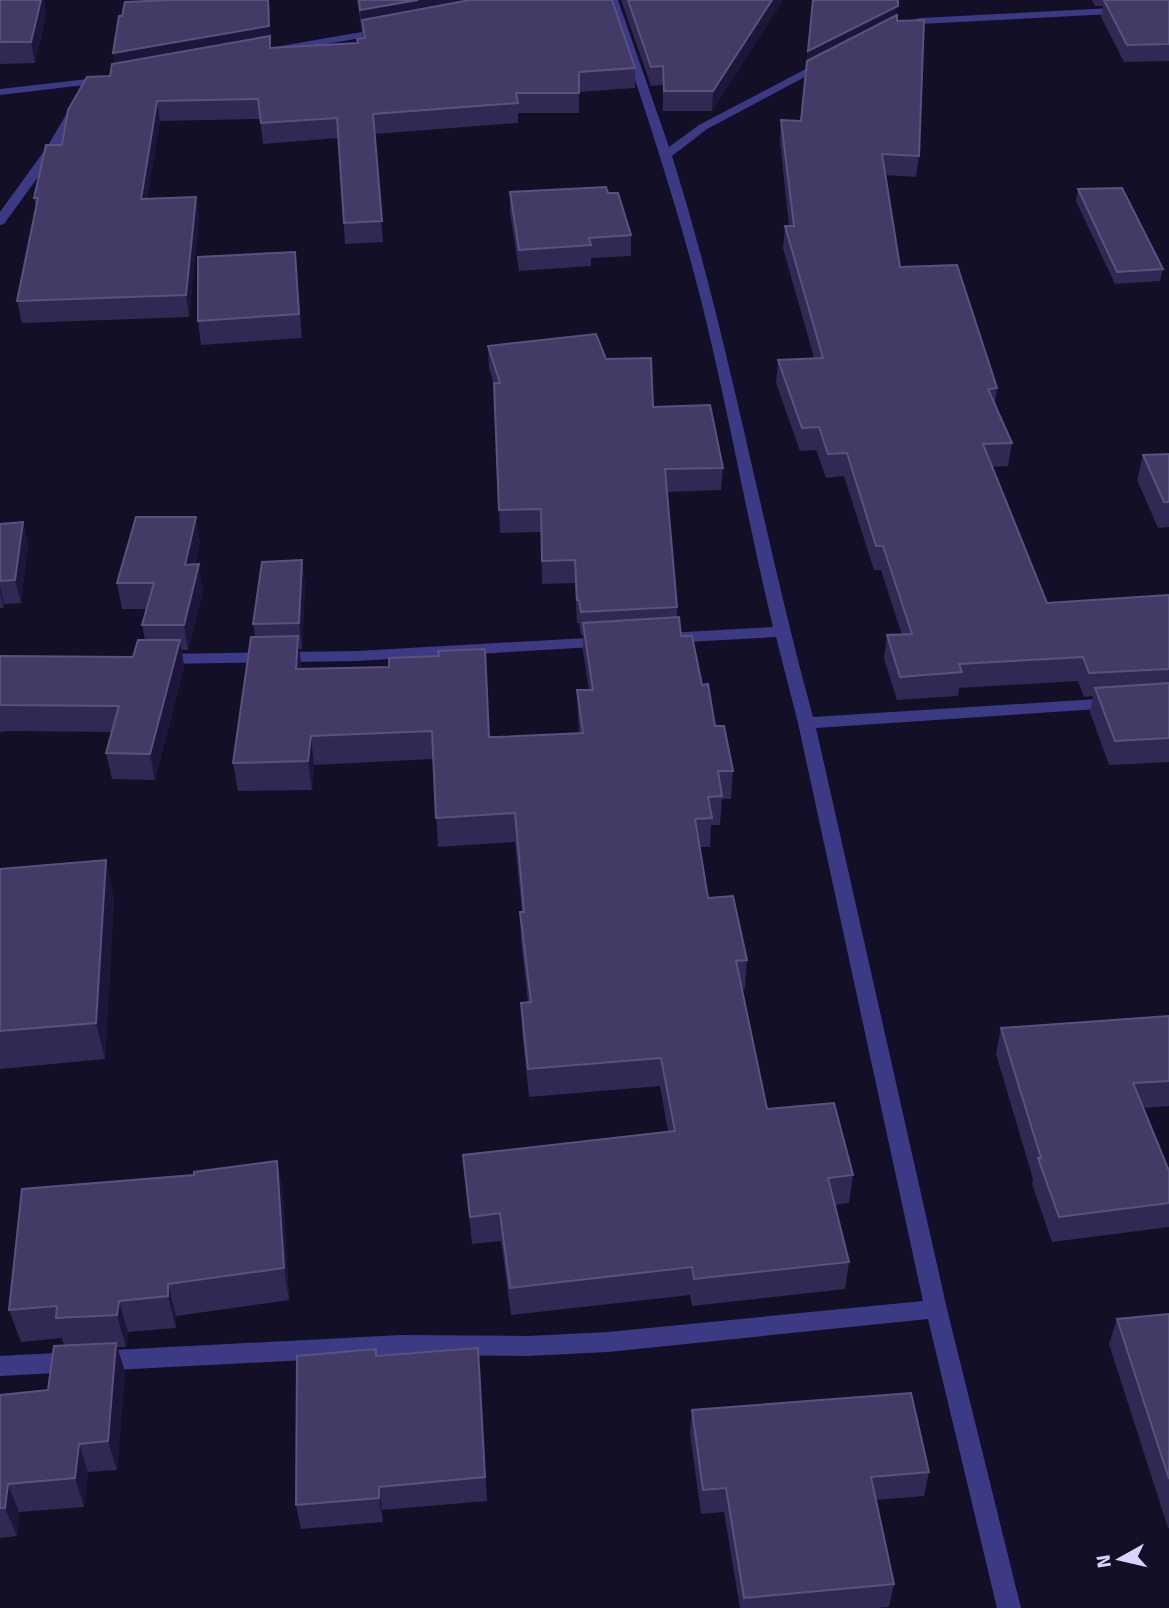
<svg xmlns="http://www.w3.org/2000/svg" width="1169" height="1608" font-family="Signika,sans-serif">
<rect width="100%" height="100%" fill="#130f26"/>
<g fill="none" stroke-linecap="round" stroke-linejoin="round">
<path fill="#3d3a85" fill-rule="evenodd" d="M608 0H618L669 147 699 125 821 61 831 63 707 129 672 156C730 340 762 531 813 717L1113 698 1121 703 1113 708 816 728 947 1309 1021 1608H997L928 1319 608 1352 528 1356 401 1355 0 1376V1356L401 1335 528 1336 608 1332 923 1301 798 723 776 637 668 643 660 638 668 633 773 627C747 519 728 408 701 300 675 198 642 99 608 0Z
M1169 5V11L920 24 901 29 896 26 920 18Z
M385 28 390 31 389 33 275 53 270 50 275 47Z
M106 77 112 80 110 82 0 95V89Z
M73 103 83 105 59 148 4 224 0 225V212L47 147Z
M605 637 611 638 613 642 611 646 357 661 161 664 153 659 161 654 357 651Z"/>
</g>
<path fill="#312854" d="M0 0H44L46 16 35 63 0 64Z
M172 0H269L271 48 357 43V39L363 38 357 0H612L635 68V88L579 92V113H518V123L374 134 383 242 345 244 338 138 263 144 260 119 160 121 147 199 196 197 199 217 189 317 22 323 17 301 36 208 34 198 62 145 110 76 115 64 113 53 122 16Z
M621 0H783L712 111H663V85L651 86Z
M813 0 897 15 919 156 916 177 886 175 900 267 997 388 995 404 1012 443 1008 466 992 467 1047 603 1169 595V762L1109 765 1090 712 1093 696 1084 697 1078 681 959 688 958 696 897 700 884 659 887 635H902L881 570H874L844 476 826 478 816 450 800 451 776 383 778 360 814 358 783 248 785 226H789L780 141 781 120 801 121Z
M1092 0H1169V61L1124 62 1101 17 1103 6H1095Z
M1078 189 1163 269 1160 281 1115 284 1076 201Z
M510 192 608 193 631 235V256L591 258V266L519 271 510 212Z
M295 252 302 338 201 345 198 321Z
M488 346 606 359 653 407 723 468 721 490 667 492 677 607V617L681 636 702 685 715 726 733 771 731 799H722L720 825H711L710 847H699L708 898 747 960 745 989H741L767 1109 853 1175 849 1203 835 1205 849 1262 845 1289 692 1306 690 1295 511 1315 501 1241 472 1244 463 1155 668 1131 660 1086 529 1097 522 1031 521 1003 528 1002 521 941 520 912H522L515 842 438 847 433 759 314 765 312 790 238 791 233 763 255 637 253 624 302 560 305 586 302 649H299L301 669 489 737 579 733 578 719 577 690H589L583 651V635H581L579 623H577L575 583 542 584 541 532 500 533 494 385 489 368Z
M1169 454V527L1158 528 1137 480 1143 455Z
M23 522 28 545 21 603 4 604V608H0V524Z
M200 542 195 565 203 590 188 650H181L184 666 155 780 112 779 106 753 112 732 11 731 0 732V656L133 657 145 640 142 625 147 609H122L117 583Z
M0 869 114 897 105 1059 0 1069Z
M1169 1016V1106L1143 1108 1169 1171V1227L1052 1242 1032 1184 1033 1179 996 1054 1001 1028Z
M277 1161 283 1194 289 1300 176 1316V1328L128 1332 126 1347H117L125 1372 117 1470 88 1472 84 1507 19 1512 17 1536 0 1538V1395L48 1390 64 1345 62 1338 21 1342 9 1310 194 1175Z
M1169 1314V1528H1168L1109 1344 1117 1319Z
M478 1348 487 1501 382 1510 383 1522 301 1529 296 1505 376 1349V1355Z
M692 1410 929 1472 924 1496 876 1500 894 1584 889 1607 875 1608H740L724 1512 701 1514 690 1434Z"/>
<path fill="#1d163a" d="M41 0H44L46 16 35 63 31 42Z
M269 0 272 67 117 73 113 53Z
M418 0H525L362 20V29L360 10Z
M772 0H783L712 111 713 91Z
M898 6 896 21 807 66 808 51Z
M157 101 160 121 144 220 141 199Z
M196 197 199 217 189 317 186 295Z
M196 517 200 542 189 591 185 565Z
M23 522 28 545 21 603 15 580Z
M302 560 305 586 302 649 299 623Z
M199 564 203 590 188 650 184 625Z
M0 587 4 604V608L0 592Z
M298 636 301 664 299 697 296 669Z
M180 640 184 666 155 780 150 754Z
M311 736 314 765 312 790 308 761Z
M106 860 114 897 105 1059 96 1023Z
M277 1161 283 1194 289 1300 284 1268Z
M168 1284 176 1316V1328L168 1296Z
M119 1301 128 1332 126 1347 117 1315Z
M116 1343 125 1372 117 1470 108 1441Z
M79 1444 88 1472 84 1507 75 1478Z
M8 1484 19 1512 17 1536 5 1508Z
M379 1487 382 1510 383 1522 379 1498Z"/>
<path fill="#433a66" stroke="#5a527e" stroke-width="2" d="M0 0H41L31 42H0Z
M172 0H268L269 26 113 53 119 16H122L125 2Z
M359 0H418L360 10Z
M470 0H612L635 68 579 72V93H516L518 103 373 114 382 221 344 223 337 118 261 123 258 99 157 101 141 199 196 197 186 295 17 301 38 198H34L46 145H62L68 110 87 77 110 76 112 64 270 36V48L358 43 357 39 365 38 362 20Z
M628 0H772L713 91H664L663 66 651 67Z
M813 0H898V6L808 51Z
M1104 0H1169V44L1127 45Z
M897 15V21L924 20 919 156 882 154 900 267 957 265 997 388 988 389 1012 443 983 444 1047 603 1169 595V669L1089 673 1083 657 959 664 962 672 900 677 887 635 912 634 883 546H876L847 453 828 454 819 427 802 428 778 360 823 358 785 226H794L781 120 801 121 807 61Z
M606 187 608 193H618L631 235 589 238 591 245 519 250 510 192Z
M1122 188 1163 269 1117 272 1078 189Z
M295 252 299 314 198 321V257Z
M596 334 606 359 651 358 653 407 710 405 723 468 665 469 677 607 581 612 579 600H577L575 560 542 561 541 509 499 510 494 383H500L488 346Z
M1169 454V502H1164L1143 455Z
M136 517H196L185 565 199 564 184 625H142L154 583H117Z
M23 522 15 580 0 581V524Z
M302 560 299 623 253 624 262 562Z
M679 617 681 636H692L702 685 708 684 715 726H724L733 771H718L722 796 708 797 712 818 695 819 708 898 733 896 747 960 736 961 767 1109 834 1103 853 1175 828 1178 849 1262 694 1279 692 1267 510 1288 500 1213 470 1217 463 1155 675 1131 661 1058 528 1069 521 1003 531 1002 520 912H524L515 813 436 818 432 731 311 736 308 761 233 763 251 637 298 636 296 669 389 667V658L439 656 438 651 485 649 489 737H497L583 733 577 690H593L583 623Z
M138 640H180L150 754 106 753 119 706 0 705V656L133 657Z
M1169 683V738L1115 741 1095 688Z
M106 860 96 1023 0 1031V869Z
M1169 1016V1081L1133 1083 1169 1171V1203L1059 1217 1038 1158H1041L1001 1028Z
M277 1161 284 1268 168 1284V1296L119 1301 117 1315 56 1318 57 1306 9 1310 22 1189 194 1175V1172Z
M1169 1314V1479L1117 1319Z
M116 1343 108 1441 79 1444 75 1478 8 1484 5 1508H0V1395L48 1390 54 1346Z
M478 1348 485 1477 379 1487V1498L296 1505 297 1356 376 1349V1356Z
M911 1393 929 1472 871 1477 894 1584 744 1598 726 1488 703 1490 692 1410Z"/>
<g transform="translate(1120 1559) rotate(262)" stroke="#130f26" stroke-width="5" paint-order="stroke">
<path d="M0-5L12 26L0 18L-12 26Z" fill="#d9d4ff"/>
<text y="-10" font-size="19" font-weight="bold" text-anchor="middle" fill="#d9d4ff">N</text>
</g>
</svg>
